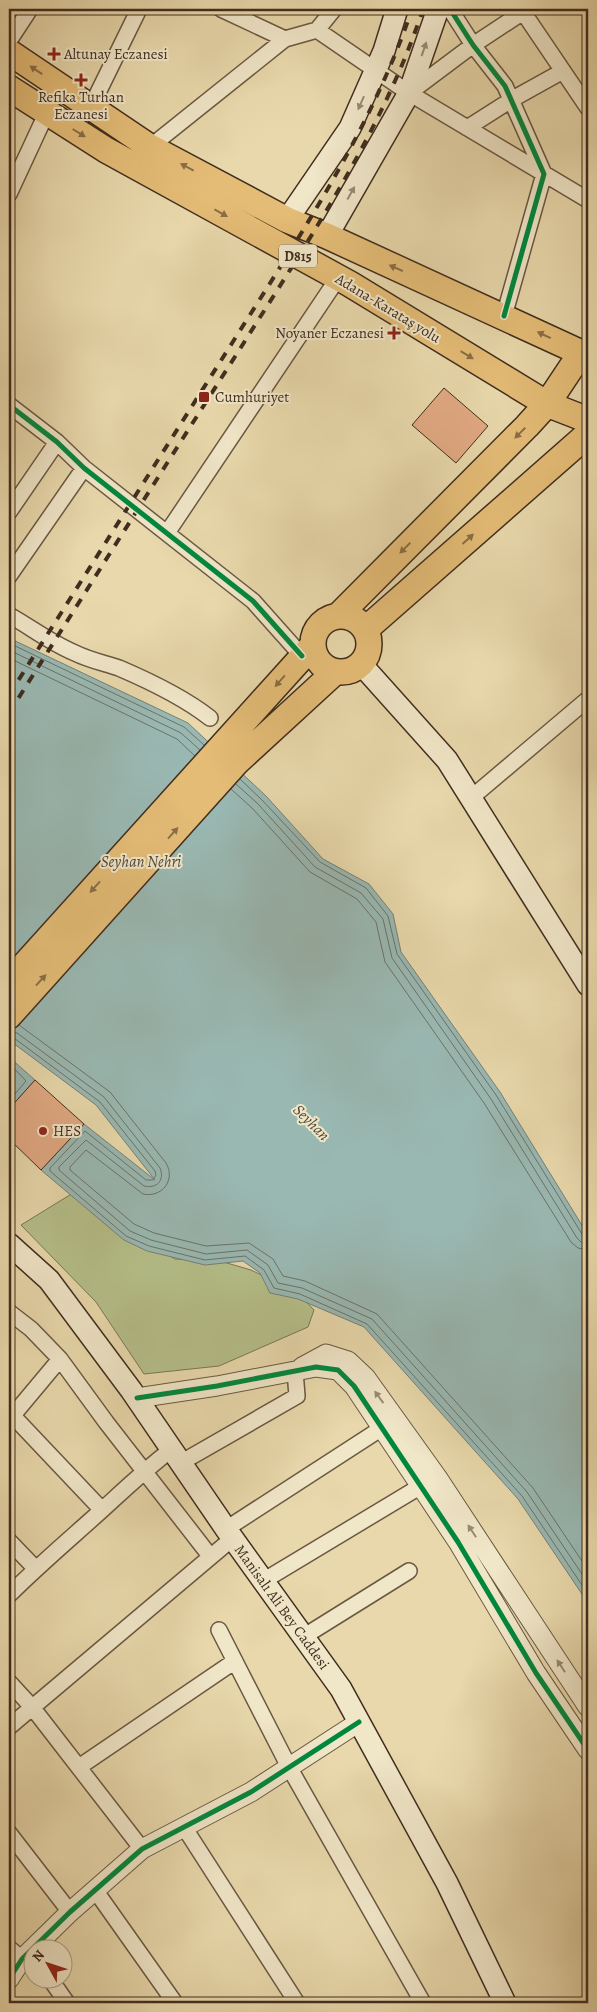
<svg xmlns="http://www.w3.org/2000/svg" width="597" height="2012" font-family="Alegreya,serif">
<rect width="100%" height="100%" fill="#e8d8ab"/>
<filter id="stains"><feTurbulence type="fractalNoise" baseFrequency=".004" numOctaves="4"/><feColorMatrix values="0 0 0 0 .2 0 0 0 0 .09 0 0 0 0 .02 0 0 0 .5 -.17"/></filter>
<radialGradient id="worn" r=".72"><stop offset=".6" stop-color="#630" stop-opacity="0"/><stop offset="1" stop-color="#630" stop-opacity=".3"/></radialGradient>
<path fill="#b5bf89" stroke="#7a7654" d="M73 1193 120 1227 175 1259 220 1261 251 1270 298 1293 314 1310 308 1327 219 1366 144 1374 96 1302 21 1225Z"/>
<path fill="#99b8b2" stroke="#758077" d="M9 638 188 723 266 796 323 859 369 884 393 914 401 952 500 1092 588 1235V1603L518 1499 364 1327 298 1299 270 1293 260 1273 243 1261 205 1265 147 1251 124 1240 41 1170 84 1124 155 1180 96 1105 9 1040Z
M9 1057 35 1080 9 1109Z"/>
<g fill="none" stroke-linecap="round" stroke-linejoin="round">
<path stroke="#6c7268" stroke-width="1" d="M9 643 184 727 204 745
M9 650 181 733 200 750
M9 658 177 739 195 756
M240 779 262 800 320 862 366 888 388 916 397 954 496 1095 582 1234 588 1237
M236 784 258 804 315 867 361 893 383 919 392 958 491 1099 577 1238 581 1242 588 1243
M231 789 253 809 310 872 357 899 376 922 385 962 484 1103 571 1242 578 1248 588 1250
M19 1025 110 1092 166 1163C176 1180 162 1198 143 1194L86 1150 70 1167V1170L134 1224 154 1233 206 1246 249 1243 273 1259 283 1276 305 1281 377 1314 533 1488 588 1570
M9 1031 17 1033 104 1097 160 1168C165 1180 157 1189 144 1186L86 1140 59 1167V1170L130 1231 151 1240 206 1254 247 1250 268 1265 278 1283 302 1288 372 1319 527 1492 588 1583
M9 1037 14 1038 100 1102 155 1171 156 1175 153 1180H146L85 1131 50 1168V1171L126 1236 149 1246 205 1260 245 1256 264 1270 274 1288 300 1294 367 1324 522 1496 588 1594
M9 1063 26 1081 9 1101"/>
</g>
<path fill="#e1a983" stroke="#402d1f" d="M444 388 488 426 456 463 412 425Z
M35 1080 84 1124 41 1170 9 1139V1109Z"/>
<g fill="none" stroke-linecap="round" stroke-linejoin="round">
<defs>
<path id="minor" d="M221 9 285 39
M450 9 473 45 505 86 544 174 504 316
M521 9 588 108
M317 30 409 93 588 200
M9 41 30 9
M409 93 473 45 523 12
M91 107 139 9
M467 128 511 100 563 71
M150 147 285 39 317 30 334 9
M9 194 47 112
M9 405 57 442 84 468 253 601 302 656
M9 512 57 442
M167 533 338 278
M9 576 84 468
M9 615C32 628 51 643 75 653 89 660 104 663 119 668 147 680 186 699 210 718
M471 798 588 699
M9 1312 31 1329 60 1359 106 1422 210 1556
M13 1416 102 1510
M9 1420 60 1359
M182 1462 297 1396 295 1371
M226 1529 382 1428
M9 1541 35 1568
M263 1581 421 1486
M9 1595C39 1565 71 1538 102 1510 125 1489 147 1468 172 1449
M219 1630 289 1767 423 2003
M303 1637 409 1571
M9 1682 32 1707 142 1849
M9 1727 233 1538
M79 1767 235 1661
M184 1827 297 2003
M9 1833 70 1912
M95 1890 175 2003
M9 1948 22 1959
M51 1980 67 2003"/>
<path id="tertiary" d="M302 1367 326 1354 348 1361 366 1378 437 1477 588 1707
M137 1398 217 1386 316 1367 338 1370 354 1386 458 1542 536 1673 588 1750
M9 1979 22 1959 70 1912 142 1849 251 1792 359 1722"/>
<path id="secondary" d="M287 220 350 128 384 51 397 9
M327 236 409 93 438 9
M361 664 447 760 588 985
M9 1244 49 1280 131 1390 226 1529 341 1689 447 1883 505 2003"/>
<path id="primary" d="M9 52 150 147 287 220 327 236 588 356
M9 88 106 150 350 284 547 404 588 420
M313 644a28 28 0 1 1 56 0a28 28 0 1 1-56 0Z
M338 616 527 426 547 404 581 353
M366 629 588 434
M9 982 313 645
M9 1016 237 762 335 672"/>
</defs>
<use href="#minor" stroke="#6a5842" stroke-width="18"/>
<use href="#tertiary" stroke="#6a5842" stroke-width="21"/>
<use href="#secondary" stroke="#402d1f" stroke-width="24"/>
<use href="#primary" stroke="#402d1f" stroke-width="28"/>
<use href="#minor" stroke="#f0e6c8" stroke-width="15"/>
<use href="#tertiary" stroke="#f0e6c8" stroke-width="19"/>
<use href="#secondary" stroke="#f0e6c8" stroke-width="21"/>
<use href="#primary" stroke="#e4bc76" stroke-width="25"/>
<path stroke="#402d1f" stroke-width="4" stroke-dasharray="9 9" stroke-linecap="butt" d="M9 695C84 577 159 458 234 340 301 234 372 128 412 9
M9 713C85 593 161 472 238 352 306 244 383 131 423 9"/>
<defs>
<path id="cycleway" d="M450 9 473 45 505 86 544 174 504 316
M9 405 57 442 84 468 253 601 302 656
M137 1398 217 1386 316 1367 338 1370 354 1386 458 1542 536 1673 588 1750
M9 1979 22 1959 70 1912 142 1849 251 1792 359 1722"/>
</defs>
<use href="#cycleway" stroke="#f0e6c8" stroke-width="8"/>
<use href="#cycleway" stroke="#00873e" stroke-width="5"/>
</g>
<defs><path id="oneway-solid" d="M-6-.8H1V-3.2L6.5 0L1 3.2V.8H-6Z" transform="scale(1.25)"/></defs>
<g fill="#988a74">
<use href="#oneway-solid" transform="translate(424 49) rotate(-71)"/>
<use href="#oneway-solid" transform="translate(361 103) rotate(114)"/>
<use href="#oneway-solid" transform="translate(351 193) rotate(-61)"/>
<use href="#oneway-solid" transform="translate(379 1397) rotate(-126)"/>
<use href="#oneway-solid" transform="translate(472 1531) rotate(-123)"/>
<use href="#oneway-solid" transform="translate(561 1666) rotate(-123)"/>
</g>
<g fill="#8a6d46">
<use href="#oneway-solid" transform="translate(36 70) rotate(-146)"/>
<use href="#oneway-solid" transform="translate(79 133) rotate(32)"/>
<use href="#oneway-solid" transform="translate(187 167) rotate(-152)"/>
<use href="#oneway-solid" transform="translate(221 213) rotate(29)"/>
<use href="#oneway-solid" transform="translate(396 268) rotate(-156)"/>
<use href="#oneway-solid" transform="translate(544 335) rotate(-155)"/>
<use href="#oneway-solid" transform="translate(467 355) rotate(31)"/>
<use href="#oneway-solid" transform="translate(520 433) rotate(135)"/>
<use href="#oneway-solid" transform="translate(468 539) rotate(-42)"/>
<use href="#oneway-solid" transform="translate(405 548) rotate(135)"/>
<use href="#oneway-solid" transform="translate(280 681) rotate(131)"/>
<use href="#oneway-solid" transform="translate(173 833) rotate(-48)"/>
<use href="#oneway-solid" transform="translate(95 887) rotate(132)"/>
<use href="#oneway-solid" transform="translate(41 980) rotate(-48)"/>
</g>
<g fill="#8f2418" stroke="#f0e6c8" stroke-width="2">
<path d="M51.5 46.5h5v5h5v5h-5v5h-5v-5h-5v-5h5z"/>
<path d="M78.5 72.5h5v5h5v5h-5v5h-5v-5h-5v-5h5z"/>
<path d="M391.5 325.5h5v5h5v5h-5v5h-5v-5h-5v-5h5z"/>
<rect x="198" y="391" width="12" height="12" rx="2.5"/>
<circle cx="43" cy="1131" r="5"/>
</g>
<g text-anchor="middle" stroke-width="4" stroke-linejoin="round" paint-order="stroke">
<rect fill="#f0e6c8" stroke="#756452" stroke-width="1" x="279" y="244.5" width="38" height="23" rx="4"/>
<g font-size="14" font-weight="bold" fill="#402d1f">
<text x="298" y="261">D815</text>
</g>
<g font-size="15" fill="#402d1f" stroke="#f0e6c8" text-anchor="start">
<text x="64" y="59">Altunay Eczanesi</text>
<text x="81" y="102" text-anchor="middle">Refika Turhan<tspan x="81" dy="17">Eczanesi</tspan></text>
<text x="384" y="338" text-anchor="end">Noyaner Eczanesi</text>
<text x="215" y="402">Cumhuriyet</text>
<text x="53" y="1136">HES</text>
</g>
<g font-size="15" fill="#402d1f" stroke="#f0e6c8">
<text transform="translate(388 308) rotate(31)" y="5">Adana-Karataş yolu</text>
<text transform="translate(282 1607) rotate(54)" y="5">Manisalı Ali Bey Caddesi</text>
</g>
<g font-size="16" font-style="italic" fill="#52493c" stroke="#f0e6c8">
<text x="141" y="867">Seyhan Nehri</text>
<text transform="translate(312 1122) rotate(45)" y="6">Seyhan</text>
</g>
</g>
<rect width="597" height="2012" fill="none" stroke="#e8d8ab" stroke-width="30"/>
<rect x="10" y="10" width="577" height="1992" fill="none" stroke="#402d1f" stroke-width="2.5"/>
<rect x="15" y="15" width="567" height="1982" fill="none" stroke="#402d1f"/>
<g transform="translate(48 1964) rotate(310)"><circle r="24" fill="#f0e6c8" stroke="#aa9c84"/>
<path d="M0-4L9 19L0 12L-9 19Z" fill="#8f2418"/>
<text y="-8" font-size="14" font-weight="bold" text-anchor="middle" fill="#402d1f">N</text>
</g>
<rect width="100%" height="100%" filter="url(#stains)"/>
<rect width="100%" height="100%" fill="url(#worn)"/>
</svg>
